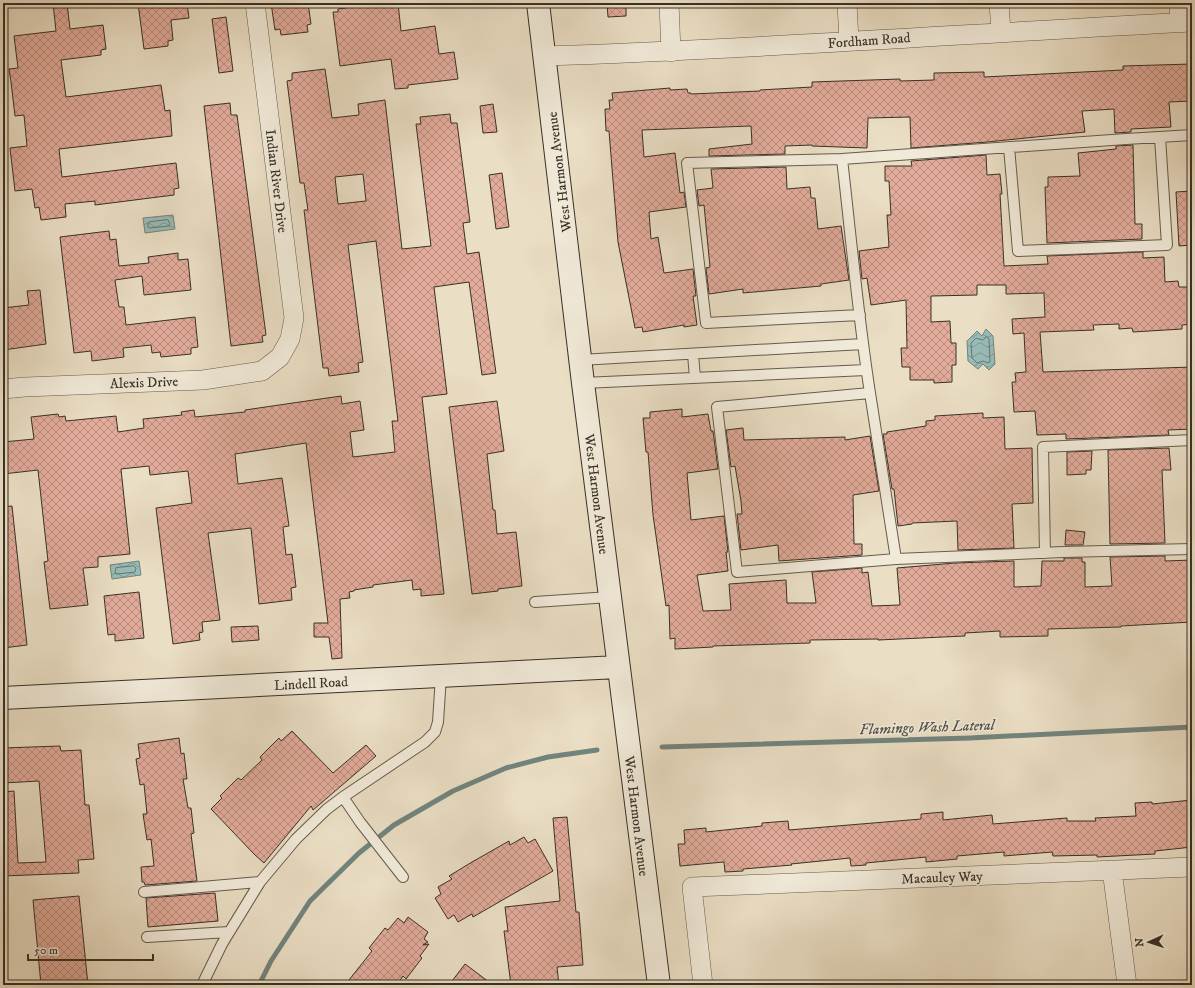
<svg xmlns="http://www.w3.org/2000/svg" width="1195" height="988" font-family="'IM FELL DW Pica',serif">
<defs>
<pattern id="water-waves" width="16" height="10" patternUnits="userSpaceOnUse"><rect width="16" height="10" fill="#98bcb8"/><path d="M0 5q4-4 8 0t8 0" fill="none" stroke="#7d9996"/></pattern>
<pattern id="building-cross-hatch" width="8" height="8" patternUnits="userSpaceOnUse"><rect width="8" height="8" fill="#e2ab9a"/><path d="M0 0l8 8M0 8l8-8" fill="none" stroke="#b88c7e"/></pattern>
</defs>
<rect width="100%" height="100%" fill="#eadec4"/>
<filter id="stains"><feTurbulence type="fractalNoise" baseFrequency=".005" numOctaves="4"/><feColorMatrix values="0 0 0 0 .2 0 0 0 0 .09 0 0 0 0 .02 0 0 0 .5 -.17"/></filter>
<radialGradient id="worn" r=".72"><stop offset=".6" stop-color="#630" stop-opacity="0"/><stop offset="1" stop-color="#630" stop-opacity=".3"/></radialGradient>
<path fill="url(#water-waves)" stroke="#72847e" d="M173 215 175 229 145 233 143 218Z
M986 329 993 336 995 364 989 370 983 364 978 369 968 361 967 341 977 331 982 336Z
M139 561 141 575 112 579 110 565Z"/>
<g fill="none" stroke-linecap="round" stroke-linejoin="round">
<path stroke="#687670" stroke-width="1" d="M168 220 170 224 169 226 150 228 148 227V223L149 222Z
M987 337 989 339 990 362 988 363 983 361 977 363 972 358 971 343 976 338 982 340Z
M134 566 136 568 135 572 117 574 115 573 116 568Z"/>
<path stroke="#72847e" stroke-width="5" d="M662 747 970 738 1192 727
M259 985 271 961 310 901 359 853 394 825 453 791 506 768 548 757 597 750"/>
</g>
<path fill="url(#building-cross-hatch)" stroke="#393027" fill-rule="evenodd" d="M53 3H67L70 29 103 25 106 49 101 50V55L61 60 66 97 161 85 165 111 170 110 172 136 59 149 62 177 176 163 179 188 174 189V195L95 205V201L65 204 66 217 41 220 39 207 35 208 32 189 15 191 10 148 27 146 24 115 15 116 11 82 9 69 18 68 14 36 56 31Z
M138 3H187L189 18 171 20 173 40 168 41V46L144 49Z
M271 3H308L311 24 307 25 308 32 281 35 280 29 275 30Z
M383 3H398L401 31 435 26 439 54 454 52 458 79 408 85V88L395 89 391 59 340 66 333 12H338V9Z
M607 3H626V16L608 17Z
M226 17 233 71 219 73 212 19Z
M1192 64V101L1169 102 1171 127 1131 129V132L1115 133 1114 109 1082 111 1085 132 987 142 911 148 910 117 868 118 867 148 812 146V145L785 146V154L709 156V149L752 144 751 126 642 130 644 157 675 153 680 193 684 192 686 207 649 212 651 239 658 237 664 273 693 269 696 296H693L697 325 684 327V325L643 332 642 327 635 328 618 242 609 131H606L605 109H610L609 100H613L612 93 670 88V90L687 89 688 93H691V94L760 91V90L812 87V82L900 79V81L934 80V73L984 72V77L1123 70V66Z
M325 69 332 118 359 115 358 104 385 100 402 249 431 246 416 124H421L420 117 450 114 451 123H457L470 222 463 223 467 254 479 252 496 373 482 375 469 282 434 287 447 394 422 397 444 594 421 596V589L413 590 412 580 373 585V587L354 590V591L349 592 350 598 340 599 342 658 332 659 329 637H314V623H328L306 443 235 454 238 484 282 478 289 526 283 527 286 555 292 554 296 587 291 588 292 600 259 604 251 528 208 533 220 620 202 622 203 632 199 633 200 640 173 644 156 508 192 503 188 471 150 475 149 466 121 469 130 554 98 557V567L83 568 88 605 50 609 44 562 48 561 38 470 3 474V442L34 439 31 417 58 414 59 417 65 416 66 421 116 416 118 432 144 428 143 419 182 415 181 412 194 410 195 417 245 412V410L341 396 342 404 360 401 364 430 350 432 353 457 395 452 392 421H398L376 241 348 245 363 362 358 363 359 372 329 376 328 368H323L304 210H308L304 183H300L287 81 292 80V73ZM363 174 366 201 338 204 335 177Z
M230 103 231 115H237L266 335 262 336 263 342 231 346 204 106Z
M493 104 497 132 483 133 480 106Z
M1133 145 1135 224H1142V239L1047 243 1045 187H1048V177L1080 176 1078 153 1116 149V146Z
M986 155 987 175 1000 174 1002 194H1000L1004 266 1048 264 1047 256 1143 252V258L1164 257 1165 282 1178 281 1179 287H1192V324L1182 325V329L1133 332 1132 328 1119 329V324L1093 325 1094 330 1040 332 1043 372 1192 367V429L1168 430 1169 435 1066 439V434L1037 435 1035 411 1014 412 1012 382H1016L1015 373 1026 372 1024 333 1013 334 1012 319 1045 317 1044 293 1006 294V285H977V295L931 296V322L950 321 951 343H956V365H952V382L934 383V380H910V367H902L901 348H907L906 300 871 305 867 278 862 279 859 251 889 247 887 215H891L889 181H885V166H912L911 161Z
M786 167 787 189 810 187 811 198H815L818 229 841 226 849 280 821 284V286L743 293V289L709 294 706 268 710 267 704 205 699 206 697 190 713 188 711 169Z
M502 173 509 227 496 229 489 175Z
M1191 191 1192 245 1179 246 1176 192Z
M109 231 110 240 116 239 119 266 149 263 148 257 178 253V260L188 259 191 290 144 295 142 276 115 280 119 307H124L126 325 195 317 198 347 191 348V354L161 357 160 352 152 353 151 345 123 348 124 357 92 361 91 351 74 353 60 237Z
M40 290 46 344 3 350V308L29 305 27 291Z
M497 401 504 451 487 454 493 510H495L497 534 516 532 522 586 498 589V591L472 594 449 407Z
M682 409V417L708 414 711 431H713L718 469 687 473 691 520 724 516 728 552H726L728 571 697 575 703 611 731 610 729 584 786 580 787 603H816L812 572 862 568V573L868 572 872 606 900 605 897 568 955 563 1014 561V587L1041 586 1042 561H1064V558H1082V562H1085V587L1112 586 1110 557 1165 556V561L1192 560V622L1121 626V627L1048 629V636L1000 637V631L965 633V636L878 640V639L810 640V643L713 646V647L675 649V638L670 639 669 605 666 606 653 515 648 452H646L643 418H650V412Z
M983 413V418L1004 417 1005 449 1032 448 1033 503 1012 504 1014 548 958 550 957 521 912 523V524L898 526 894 489H892L883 434H887V432L926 426V421L935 420V416Z
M743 428 744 440 845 437V440L870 436 879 491 853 495 854 544H862V555L779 561 778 545 741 550 737 514H742L741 501 735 466 731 467 726 430Z
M1169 448 1171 470H1162L1165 543 1110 544 1108 450Z
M1092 451 1091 470H1086V474L1067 475V452Z
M12 506 27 645 3 648V507Z
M1066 530 1085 532 1083 545H1065Z
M139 592 144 638 115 641V634L108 635 104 596Z
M258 626 259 640 232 642 231 627Z
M292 731 333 773 366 745 376 756 313 810 311 806 264 863 254 854 211 809 222 798 220 796 238 778 241 780 262 760 260 757 279 738 281 741Z
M179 738 181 754 184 753 187 779H183L188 808H191L194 833 191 834 197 881 145 885 144 882H142L141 867 154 866 151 839 147 840 143 814H147L144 784 140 785 136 759 140 758 138 744Z
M60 746 61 751 81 750 85 805H89L94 859 78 860 79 873 3 876V792L14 791 18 863 46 862 39 781 3 783V748Z
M1192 800V847L1155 851V854L1097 857V855L1053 856 1052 852 1004 856V852L957 856V859L926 862V857L866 863V865L851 866 850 858 791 864 792 865 743 869V871L725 872 724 862 680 866 678 844H685L684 830 706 828V832L762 826V823L788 821 789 830 921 819V814L943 812V820L992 815 993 824 1067 818V821H1096L1095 818 1136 816 1135 803 1152 802V804Z
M567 817 576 912H579L583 965 557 967 559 985H511L504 931H508L505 907 560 901 553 818Z
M524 837 528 843 535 839 553 871 473 917 472 914 458 922 454 915 448 919 435 898 441 894 438 887 452 879 449 876 472 862 509 841 510 845Z
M215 893 218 921 148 927 146 898Z
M79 896 88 985H41L33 900Z
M408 917 428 932 424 939 428 942 423 945 429 944 420 956 422 958 406 979 403 976 397 985H345L372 951 369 948 385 928 388 930 398 918 404 923Z
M465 964 493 985H449Z"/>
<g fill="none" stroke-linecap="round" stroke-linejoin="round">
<defs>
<path id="lane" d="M1009 147 1018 251 1167 245 1160 137
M842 159 1126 139 1192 135
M860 315 706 323 687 163 842 159C851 237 858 316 870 393L896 559 737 572 717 407 870 393
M693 354 695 378
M580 360 863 344
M583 383 866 370
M1045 553 1043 447 1192 440
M896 559 1063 552 1192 549
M535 602 610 597
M343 797 360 822 403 877
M144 892 260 882
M147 937 229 932
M202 985 222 944 260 882 296 839 327 809 343 797 425 742 435 732 438 722 441 676"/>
<path id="street" d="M669 3 671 52
M847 3 849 41
M999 3 1001 32
M1179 3 1180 23
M545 56C761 49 976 33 1192 22
M3 389 25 387 203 380 262 371 280 357 290 339 294 318 255 3
M1112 870 1127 985
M703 985 692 887 1192 867"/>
<path id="secondary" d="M538 3 583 383 659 985
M3 698 618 667"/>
</defs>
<use href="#lane" stroke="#655c4e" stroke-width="12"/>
<use href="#street" stroke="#655c4e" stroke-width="20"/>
<use href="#secondary" stroke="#393027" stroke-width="24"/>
<use href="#lane" stroke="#f1ead9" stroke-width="10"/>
<use href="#street" stroke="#f1ead9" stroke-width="19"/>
<use href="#secondary" stroke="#f1ead9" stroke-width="22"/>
</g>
<g text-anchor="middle" stroke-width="3" stroke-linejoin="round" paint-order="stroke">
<g font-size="14" fill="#393027" stroke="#f1ead9">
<text transform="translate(869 40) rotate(-4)" y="5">Fordham Road</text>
<text transform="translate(559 172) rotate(-97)" y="5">West Harmon Avenue</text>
<text transform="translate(277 181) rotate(83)" y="5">Indian River Drive</text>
<text transform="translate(144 382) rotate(-2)" y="5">Alexis Drive</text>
<text transform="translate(597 494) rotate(83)" y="5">West Harmon Avenue</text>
<text transform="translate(311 683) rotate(-3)" y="5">Lindell Road</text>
<text transform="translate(637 816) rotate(83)" y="5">West Harmon Avenue</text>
<text transform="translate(942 877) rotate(-2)" y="5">Macauley Way</text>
</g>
<g font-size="15" font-style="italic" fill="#51534b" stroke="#f1ead9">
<text transform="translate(927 727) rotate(-2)" y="5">Flamingo Wash Lateral</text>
</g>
</g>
<rect width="1195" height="988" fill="none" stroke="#eadec4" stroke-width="16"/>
<rect x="4" y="4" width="1187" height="980" fill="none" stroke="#393027" stroke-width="2"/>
<rect x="8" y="8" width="1179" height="972" fill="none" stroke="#393027"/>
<g transform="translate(1149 942) rotate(267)" stroke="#f1ead9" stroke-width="3" paint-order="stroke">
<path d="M0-3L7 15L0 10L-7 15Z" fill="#393027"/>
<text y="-6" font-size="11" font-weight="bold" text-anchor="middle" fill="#393027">N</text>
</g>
<path d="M28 954v6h125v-6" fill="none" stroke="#393027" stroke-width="2"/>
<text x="34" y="954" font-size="12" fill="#393027" stroke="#f1ead9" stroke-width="3" paint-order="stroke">50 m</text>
<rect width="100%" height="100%" filter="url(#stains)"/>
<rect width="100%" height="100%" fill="url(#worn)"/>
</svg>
